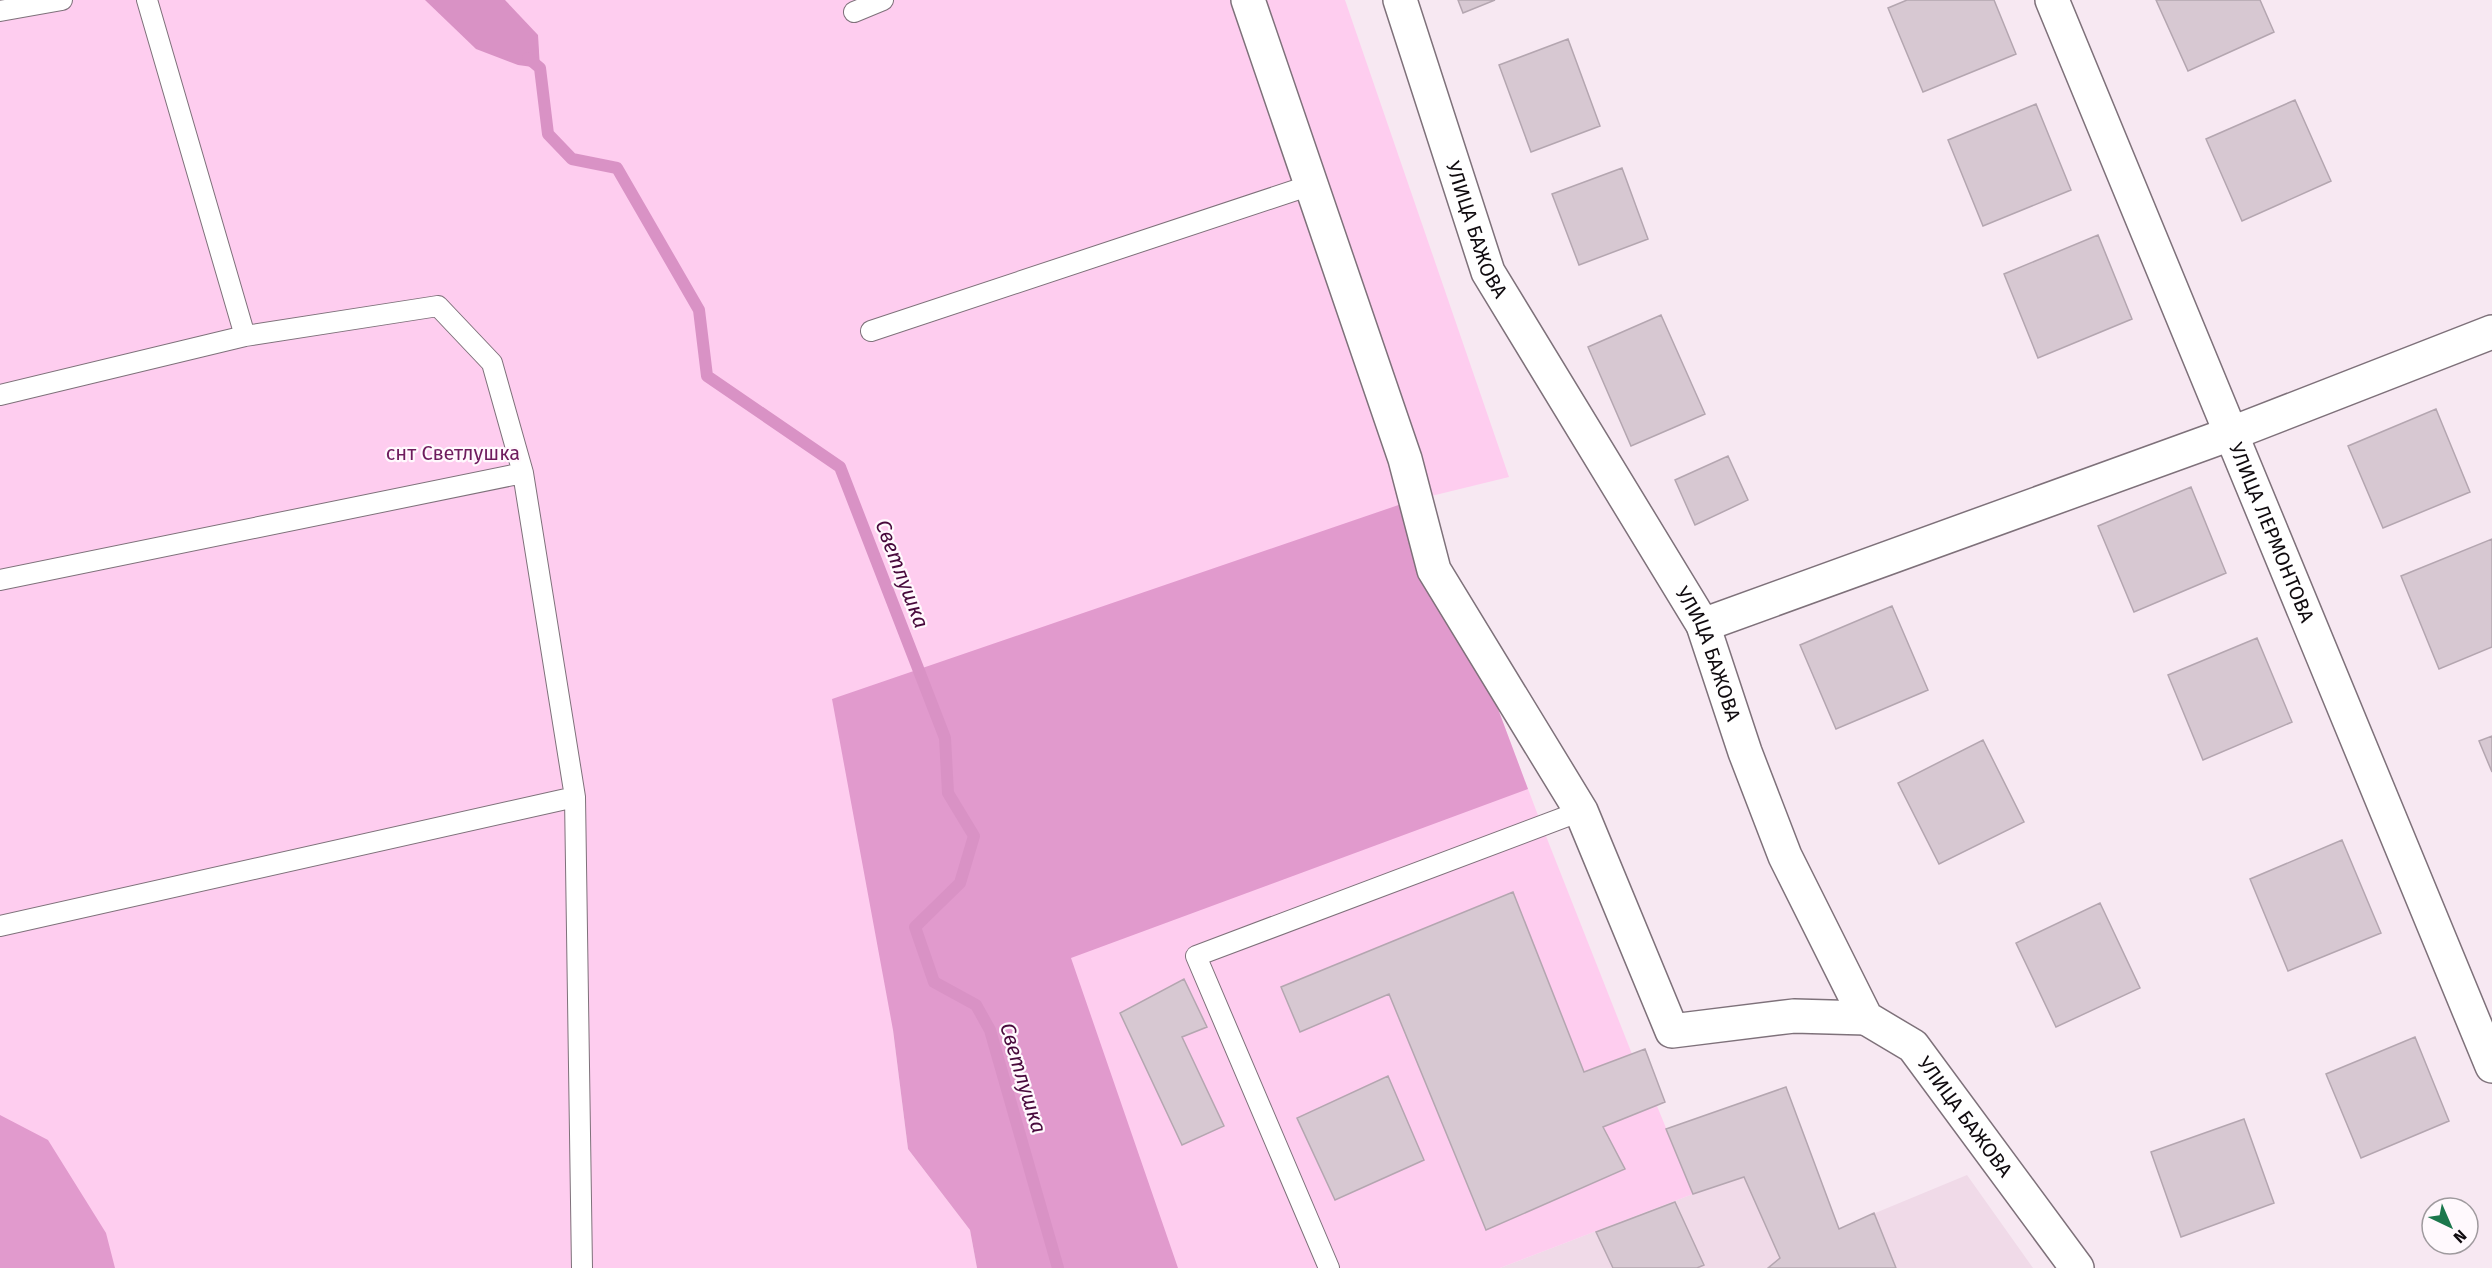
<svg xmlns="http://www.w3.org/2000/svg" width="2492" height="1268" font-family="'Fira Sans',sans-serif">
<rect width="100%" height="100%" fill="#f7e8f2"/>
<path fill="#f0dae8" d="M1666 1129 1839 1228 1967 1175 2033 1268H1500L1693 1194Z"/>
<path fill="#fecdef" d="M0 0H1345L1509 477 1419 499 1542 826 1632 1054 1645 1049 1665 1102 1657 1106 1693 1194 1500 1268H1167L893 1030 908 1149 970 1230 977 1268H0Z"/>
<path fill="#e19acd" d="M1419 498 1528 789 1071 958 1178 1268H977L970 1230 908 1149 893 1030 832 699Z
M0 1115 48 1140 106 1233 115 1268H0Z"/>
<path fill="#d992c5" d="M425 0H505L538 35 540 68 518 65 476 49Z"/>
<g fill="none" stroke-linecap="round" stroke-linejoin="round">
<path stroke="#d992c5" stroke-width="12" d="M528 58 540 68 548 134 572 159 617 168 699 310 707 376 840 467 945 738 948 793 974 836 960 883 915 927 934 982 976 1005 990 1030 1058 1268"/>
</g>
<path fill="#d7c8d2" stroke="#b4a6b0" stroke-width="1.5" d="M1458 0H1495L1463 13Z
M1907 0H1994L2016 54 1923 92 1888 8Z
M2156 0H2260L2274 32 2188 71Z
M1568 39 1600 126 1531 152 1499 65Z
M2295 100 2331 181 2242 221 2206 139Z
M2036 104 2071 190 1983 226 1948 140Z
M1622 168 1648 239 1579 265 1552 194Z
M2098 235 2132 319 2038 358 2004 274Z
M1661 315 1705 414 1631 446 1588 347Z
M2436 409 2470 492 2383 528 2348 446Z
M1728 456 1748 500 1695 525 1675 480Z
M2191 487 2226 573 2134 612 2098 526Z
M2492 539V647L2439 669 2401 576Z
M1892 606 1928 690 1836 729 1800 645Z
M2257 638 2292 722 2203 760 2168 675Z
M2492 736V772L2479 741Z
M1983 740 2024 822 1939 864 1898 783Z
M2342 840 2381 933 2288 971 2250 879Z
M1513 892 1584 1072 1645 1049 1665 1102 1603 1127 1625 1169 1486 1230 1389 994 1300 1032 1281 987Z
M2100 903 2140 988 2056 1027 2016 943Z
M1184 979 1207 1027 1182 1037 1224 1126 1182 1145 1120 1013Z
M2415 1037 2449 1121 2361 1158 2326 1074Z
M1388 1076 1424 1160 1335 1200 1297 1118Z
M1786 1087 1839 1229 1874 1213 1896 1268H1768L1780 1258 1744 1177 1693 1194 1666 1129Z
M2244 1119 2274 1203 2181 1237 2151 1152Z
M1675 1202 1704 1265 1697 1268H1613L1596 1232Z"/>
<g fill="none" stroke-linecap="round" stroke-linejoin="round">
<defs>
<path id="lane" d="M147 0 245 336
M0 11 62 0
M854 12 883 0
M871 331 1311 185
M0 395 245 336 438 306 492 363 523 473 575 797 582 1268
M0 580 523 473
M0 926 575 797
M1329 1268 1196 956 1581 811"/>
<g id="street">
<path d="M1248 0 1405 459 1434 570 1581 811 1672 1031 1794 1016 1866 1018"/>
<path id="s1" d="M1400 0 1488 272 1703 625 1745 752 1785 856 1866 1018 1913 1046 2077 1268"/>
<path id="s2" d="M2052 0 2492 1066"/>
<path d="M1703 625 2230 434 2492 332"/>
</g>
</defs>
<use href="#lane" stroke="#7e717a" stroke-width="22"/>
<use href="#street" stroke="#7e717a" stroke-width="36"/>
<use href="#lane" stroke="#fff" stroke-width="20"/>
<use href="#street" stroke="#fff" stroke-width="33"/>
</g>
<g text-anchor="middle" stroke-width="4.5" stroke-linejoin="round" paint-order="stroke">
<g font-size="20" fill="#100b0f" stroke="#fff9fd">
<text dy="7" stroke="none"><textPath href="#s1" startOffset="242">УЛИЦА БАЖОВА</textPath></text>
<text dy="7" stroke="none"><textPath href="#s2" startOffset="576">УЛИЦА ЛЕРМОНТОВА</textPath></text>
<text dy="7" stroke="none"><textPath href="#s1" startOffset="728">УЛИЦА БАЖОВА</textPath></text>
<text dy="7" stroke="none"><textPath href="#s1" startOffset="1268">УЛИЦА БАЖОВА</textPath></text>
</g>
<g font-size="20" fill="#6e1c5d" stroke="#fff9fd">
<text x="453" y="460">снт Светлушка</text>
</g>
<g font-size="21" font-style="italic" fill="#48093c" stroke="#fff9fd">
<text transform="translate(902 574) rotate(69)" y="7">Светлушка</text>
<text transform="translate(1023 1078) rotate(73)" y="7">Светлушка</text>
</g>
</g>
<g transform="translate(2450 1226) rotate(136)"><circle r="28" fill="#fff9fd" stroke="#9f9a9e" stroke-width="1.5"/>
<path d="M0-4.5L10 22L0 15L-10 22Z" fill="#1c774c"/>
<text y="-9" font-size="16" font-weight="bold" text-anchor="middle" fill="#100b0f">N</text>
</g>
</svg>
